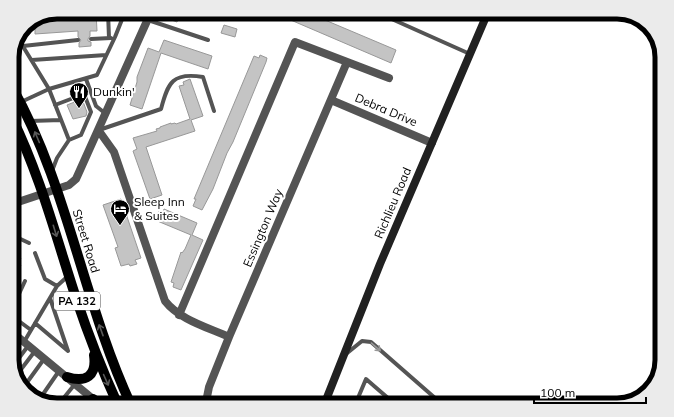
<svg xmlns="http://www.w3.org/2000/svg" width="674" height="417" font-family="Mulish,sans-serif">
<rect width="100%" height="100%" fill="#fff"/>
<path fill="#c4c4c4" stroke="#989898" d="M57 12H96L97 31H90V36L88 39V41L91 42V46L79 47V43L81 40 78 37V31L35 34V29L23 30 25 25Z
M167 12H181L177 22 166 18Z
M267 12H306L396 50 391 63 286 18V19L267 13Z
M224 25 237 29 235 37 221 33Z
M164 40 212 56 208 69 161 53 142 109 130 105 137 82V77L148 48 159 52Z
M260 55 267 58 266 62 233 142 227 153 213 189 202 210 193 206 196 199H194L254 56 259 58Z
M190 79 203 116 191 120 195 131 146 147 162 195 150 199 133 151 137 149 133 138 157 131 156 129 160 128V127L171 123V124L175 123 176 124 190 119 179 86 184 85 183 82Z
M82 99 87 112 86 116 73 119 67 105Z
M121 199 141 258 135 260 137 264 130 266 129 264 121 266 115 248 118 247 103 205Z
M164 209 197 223 192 235 203 240 181 290 173 287 174 283 171 282 181 252 182 253 185 249 191 235 155 220 159 211 163 212Z
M12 254 21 258 18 264 21 265 12 284Z"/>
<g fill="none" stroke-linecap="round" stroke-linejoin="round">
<path stroke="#545454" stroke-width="4" d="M108 12 109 38
M376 12 470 54
M148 20 208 40
M91 39 111 38
M19 40 49 89 97 75 115 37 125 12
M23 46 78 40
M32 60 106 55
M86 79 96 106 106 114
M21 102 49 89 69 140
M30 121 61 120
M99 130 161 109C168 82 173 72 203 77L214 111
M52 171 57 158 69 140 81 135 91 112 84 94 55 105
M12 235 29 243
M35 253 45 279 57 286
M662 253 660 266 662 277
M12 309 25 281
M12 316 31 330
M35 323 68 351 50 298
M24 342 57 286 68 276
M346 354 362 341 371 342 443 405
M13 366 28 346
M16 376 35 351
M23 388 44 359
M27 392 38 400
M39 400 59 371
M58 405 75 384
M355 405 366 379 396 405"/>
<path stroke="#545454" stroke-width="8" d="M331 100 432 143
M99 131 114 152 165 301C180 320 207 327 229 337
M12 204 69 185 76 179 151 12
M179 315 295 42 389 78
M12 332 93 399
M208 405 207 397 209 387 229 337 347 62"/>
<path stroke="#212121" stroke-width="8" d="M324 405 380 264 488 12"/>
<path stroke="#000" stroke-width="10" d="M12 87C68 186 83 302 131 405
M12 118C40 175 56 237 76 298 88 334 102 370 118 405
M67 377C86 383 97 376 94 355
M93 399 101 405"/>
</g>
<defs><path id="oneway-shaft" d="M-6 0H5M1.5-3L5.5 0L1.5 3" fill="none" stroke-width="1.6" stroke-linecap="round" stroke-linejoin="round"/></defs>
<g stroke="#595959">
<use href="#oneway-shaft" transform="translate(37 137) rotate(-113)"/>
<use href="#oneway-shaft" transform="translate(55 231) rotate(73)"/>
<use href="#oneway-shaft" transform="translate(101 330) rotate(-110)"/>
<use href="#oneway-shaft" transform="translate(106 380) rotate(66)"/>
</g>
<use stroke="#989898" href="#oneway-shaft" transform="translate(376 347) rotate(41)"/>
<defs>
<symbol id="restaurant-pin" viewBox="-11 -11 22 30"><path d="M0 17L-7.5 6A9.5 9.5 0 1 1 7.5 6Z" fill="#000" stroke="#fff"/><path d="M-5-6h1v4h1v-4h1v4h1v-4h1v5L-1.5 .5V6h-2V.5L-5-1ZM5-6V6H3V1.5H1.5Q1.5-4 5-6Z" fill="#fff"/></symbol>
<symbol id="hotel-pin" viewBox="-11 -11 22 30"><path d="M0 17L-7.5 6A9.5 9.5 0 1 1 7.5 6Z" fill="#000" stroke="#fff"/><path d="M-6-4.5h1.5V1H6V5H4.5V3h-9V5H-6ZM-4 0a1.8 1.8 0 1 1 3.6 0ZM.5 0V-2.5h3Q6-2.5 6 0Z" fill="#fff"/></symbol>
</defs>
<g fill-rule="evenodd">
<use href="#restaurant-pin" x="68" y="81" width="22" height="30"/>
<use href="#hotel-pin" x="109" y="198" width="22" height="30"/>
</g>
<g text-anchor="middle" stroke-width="4" stroke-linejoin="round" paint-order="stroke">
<rect fill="#fff" stroke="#4c4c4c" stroke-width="1" x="54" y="292" width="46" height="18" rx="3"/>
<g font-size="11" font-weight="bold" fill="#000">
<text x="77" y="305">PA 132</text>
</g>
<g font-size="12" fill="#000" stroke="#fff" text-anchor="start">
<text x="93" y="96">Dunkin'</text>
<text x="134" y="206">Sleep Inn<tspan x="134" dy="14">&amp; Suites</tspan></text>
</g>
<g font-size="12" fill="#000" stroke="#fff">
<text transform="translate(386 110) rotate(23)" y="4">Debra Drive</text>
<text transform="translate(393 203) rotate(-67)" y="4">Richlieu Road</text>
<text transform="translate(263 228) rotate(-67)" y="4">Essington Way</text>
<text transform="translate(86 241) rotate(73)" y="4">Street Road</text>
</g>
</g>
<path d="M0 0H674V417H0ZM57 19H617A38 38 0 0 1 655 57V360A38 38 0 0 1 617 398H57A38 38 0 0 1 19 360V57A38 38 0 0 1 57 19Z" fill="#ebebeb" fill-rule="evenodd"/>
<path fill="none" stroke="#000" stroke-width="5" d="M57 19H617A38 38 0 0 1 655 57V360A38 38 0 0 1 617 398H57A38 38 0 0 1 19 360V57A38 38 0 0 1 57 19Z"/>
<path d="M534 397v6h112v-6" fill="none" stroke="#000000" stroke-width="2"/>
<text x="540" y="397" font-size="12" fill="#000000" stroke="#ffffff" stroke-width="3" paint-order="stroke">100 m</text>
</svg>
